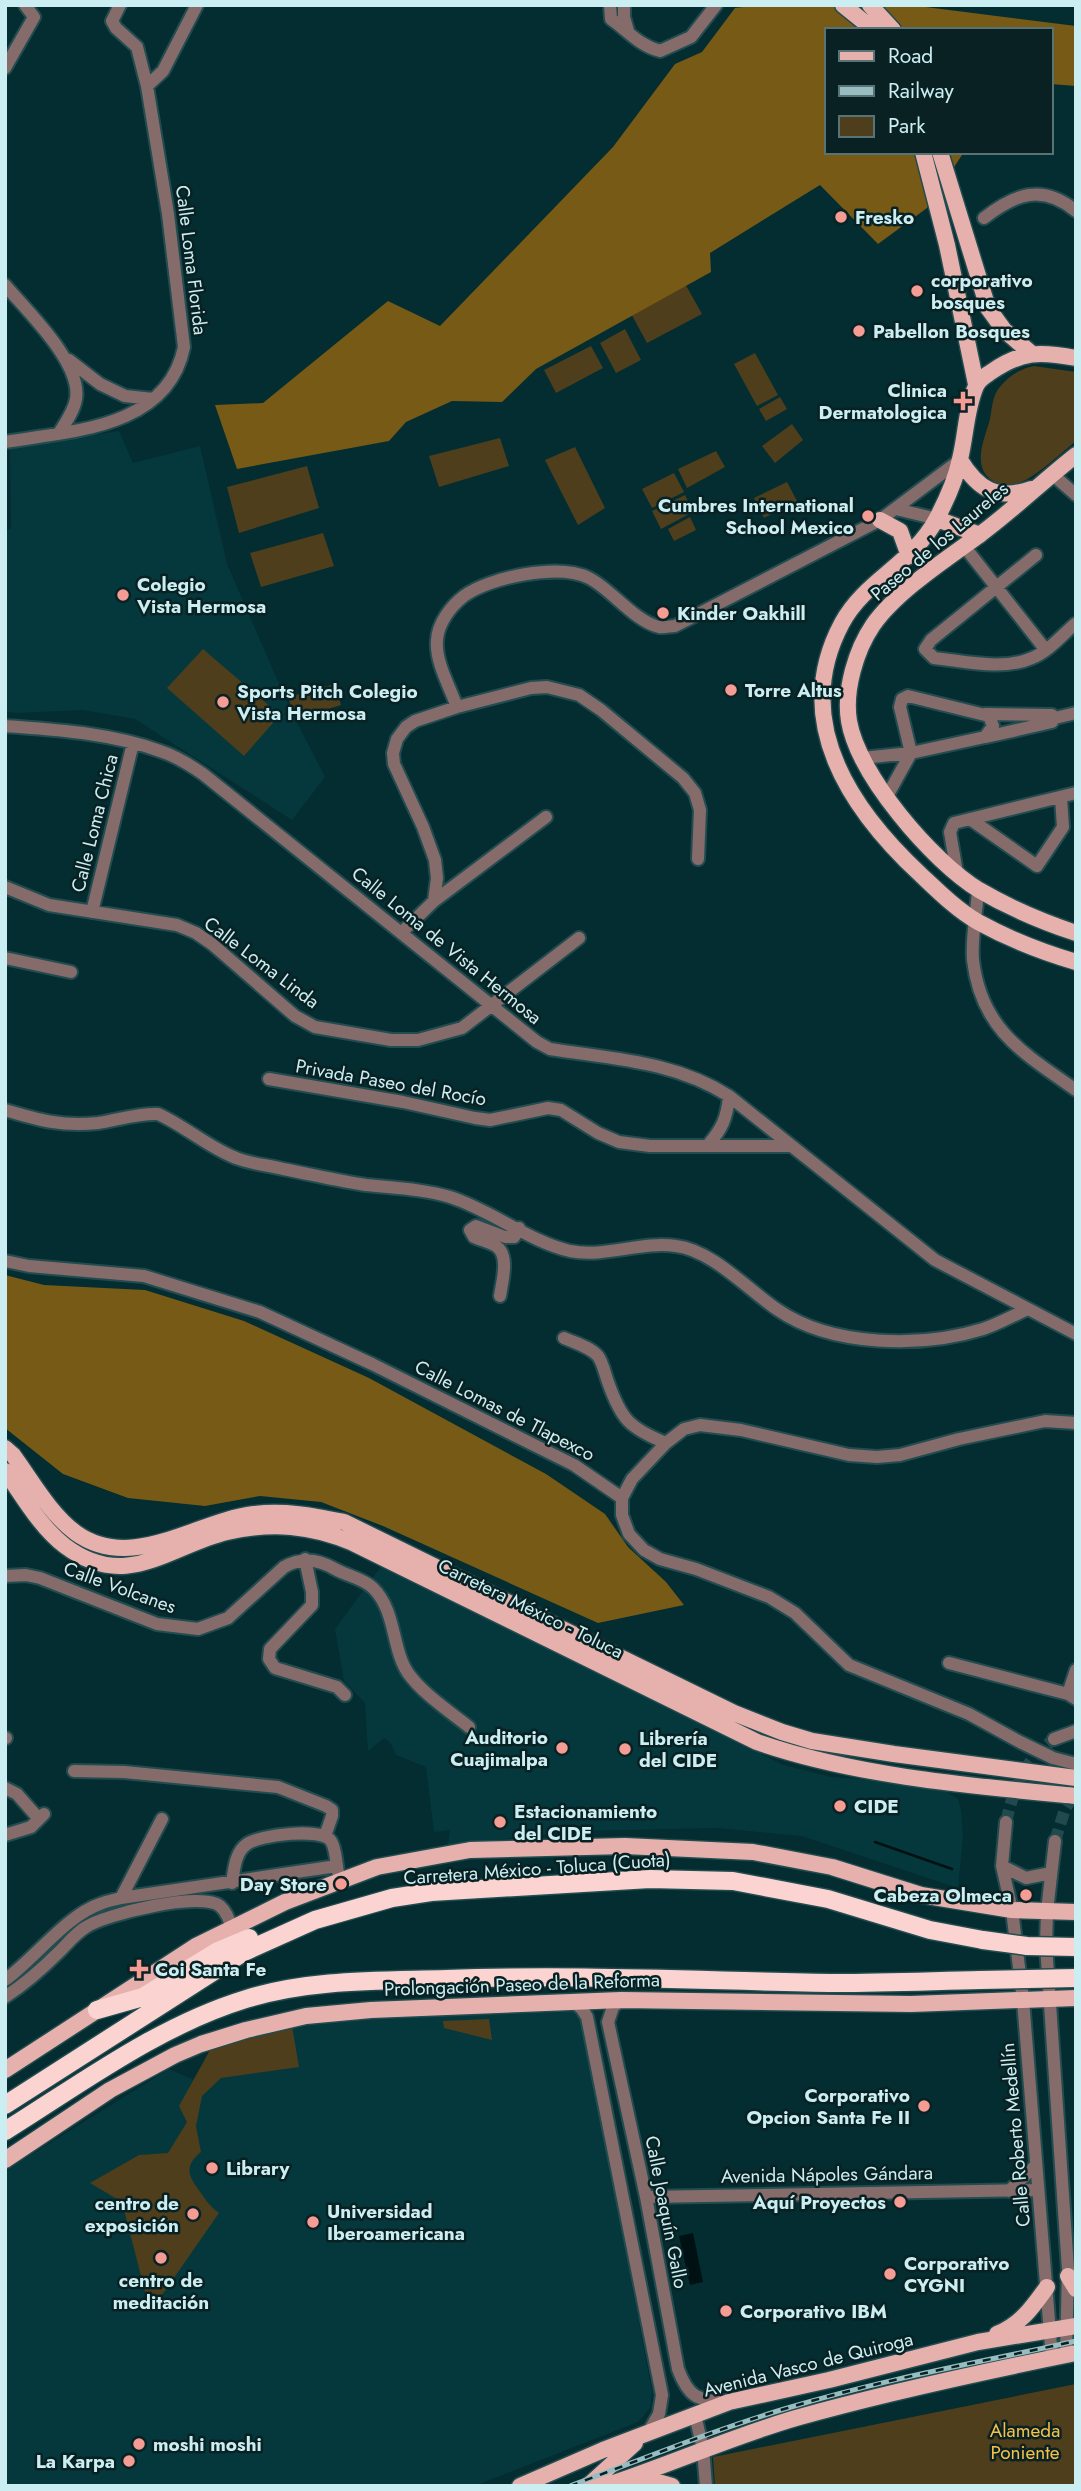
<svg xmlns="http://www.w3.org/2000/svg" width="1081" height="2491" font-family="Jost,sans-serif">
<rect width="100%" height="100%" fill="#032d31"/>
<path fill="#05383d" d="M119 431 133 463 200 446 227 564 289 707 325 777 292 820 135 719 83 710 15 713 5 711V531L11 528 10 448Z
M382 1565 783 1765 831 1777 889 1781 947 1792 958 1799 961 1811 963 1837 958 1888 802 1836 718 1828 576 1831 448 1845 450 1830 434 1832 426 1767 396 1755 390 1742 384 1738 368 1751 365 1703 344 1681 335 1629Z
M580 2010 652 2392 650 2408 638 2422 474 2486H5V2171L169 2069 194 2080 292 2026 382 2017Z"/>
<path fill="#4e3e1c" d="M683 280 702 314 647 343 628 308Z
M625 329 641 360 616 373 600 343Z
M591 346 603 368 556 393 544 370Z
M755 353 778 395 757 406 734 364Z
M1034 366 1076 372V441C1060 454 1030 483 1010 486 1002 487 996 483 990 479 972 464 985 438 990 419 992 409 992 397 999 388 1007 377 1021 368 1034 366Z
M780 397 787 409 766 421 759 409Z
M792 424 803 440 775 463 762 446Z
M500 438 509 466 439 487 429 456Z
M575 447 605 508 578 525 545 460Z
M716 451 725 467 687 488 678 469Z
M307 466 319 508 239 533 227 487Z
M674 473 684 492 652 508 642 489Z
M787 482 797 501 764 518 754 498Z
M685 495 693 512 661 529 652 511Z
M690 517 696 530 674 541 668 529Z
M323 533 334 566 261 587 250 553Z
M203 649 280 715 244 756 167 688Z
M335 684 341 705 295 719 288 697Z
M489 2019 492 2040 444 2028 443 2021Z
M292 2026 299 2067 221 2078 202 2096 196 2126 201 2152C180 2169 192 2180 203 2196 208 2203 212 2208 219 2213L162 2295H146L122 2202 90 2183 139 2155 168 2153 187 2122 179 2106 210 2050 228 2042Z
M1076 2384V2486H715L713 2457Z"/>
<path fill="#775a15" d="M759 5H910L1076 26V86L1051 84V30H827V152H964L927 208 878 244 820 185 710 253 711 272 536 369 502 402 452 401 406 422 389 441 237 469 215 405 263 403 388 301 440 326 613 147 675 64 702 52 735 8Z
M5 1275 44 1285 145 1290 244 1321 369 1378 546 1474 605 1514 628 1547 666 1582 684 1605 598 1623 383 1526 321 1502 260 1496 205 1506 128 1498 63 1474 5 1428Z"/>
<path fill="#001113" d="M693 2233 703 2282 690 2285 679 2236Z"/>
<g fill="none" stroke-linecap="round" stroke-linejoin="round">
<path stroke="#001113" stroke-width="2.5" d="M875 1842 952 1869"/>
<path stroke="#214a4e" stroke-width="12" stroke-dasharray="12 6" stroke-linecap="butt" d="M1006 1822C1015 1785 1023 1762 1054 1739
M1055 1841 1065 1809 1076 1791"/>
<defs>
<path id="minor" d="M610 5 611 19C628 31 640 46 660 51L691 37 716 5
M624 5V17L628 31
M5 68 34 17 25 5
M147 86 163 71 197 5
M984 218C1015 194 1042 183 1076 211
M5 285C27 311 82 363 76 399 74 411 66 422 59 433
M69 360 100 384 125 396 153 399
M5 442C72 431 168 428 184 347L168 214 147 86 137 47 116 28 112 21 120 5
M1052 474 1076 495
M896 509 937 519
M964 546 1045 649
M1036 555 931 640 925 649 934 658C964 661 1003 671 1032 658 1048 652 1062 635 1075 624
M457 707C450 687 435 662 437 640 438 623 451 606 464 596 490 577 559 563 589 578 611 589 634 621 659 627 664 628 670 626 675 626L880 520 960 460
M985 714 1052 715 1055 718 1052 722 986 737
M1055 718 1076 713
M5 726C57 730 111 733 160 751 176 756 190 765 203 774L537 1042 550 1049C613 1059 674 1061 729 1096L935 1260 1076 1334
M862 758 911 753 985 737 993 726 989 716 908 696 902 699 900 707 911 753 886 798
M970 819 1037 866 1063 827 1061 798
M957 873 950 832 954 823 1076 793
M5 887 49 905 177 925 196 933 212 944 295 1016 315 1027 391 1040H418L462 1028 579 938
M978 889C977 912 971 937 973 960 981 1029 1023 1053 1076 1090
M434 901 546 817
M92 912 133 743
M402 932 434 901 437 878 435 860 423 827 394 764 393 753 397 739 406 727 415 721 457 707 531 688 547 687 579 695 601 710 683 778 695 793 700 810 698 859
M5 958 71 972
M269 1079 403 1102 475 1118 490 1120 548 1108 561 1110 598 1133 619 1142 650 1146H791
M5 1110C38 1120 63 1127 98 1123 118 1120 138 1113 158 1114 185 1126 209 1148 236 1158 251 1164 268 1165 283 1169 310 1174 338 1181 366 1185 394 1188 423 1189 450 1197 491 1210 530 1242 570 1251 605 1258 641 1241 676 1246 712 1250 748 1290 778 1310 832 1347 922 1348 983 1329 998 1324 1012 1316 1026 1310
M708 1145C722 1129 727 1118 729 1096
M5 1261 29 1266 144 1276 260 1312 372 1364 574 1465 622 1498
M500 1296C502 1282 510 1255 496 1246 490 1242 480 1240 474 1237L470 1230 476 1226 505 1237H514L519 1228
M564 1338C575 1343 590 1347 598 1356 603 1363 605 1374 608 1382 621 1419 629 1428 666 1443
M1076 1423 1045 1421 959 1439 900 1455 877 1457 849 1455 741 1430 700 1425 684 1429 666 1443 632 1479 622 1498V1515L629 1534 644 1550 660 1559 696 1569 769 1597 795 1613 849 1665 969 1714 1020 1742 1053 1758 1076 1764
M305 1559 312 1592V1605L270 1649 269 1659 275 1668 337 1687 345 1695
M5 1576 26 1575 40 1578 157 1624 198 1629 228 1618 284 1567C301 1557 318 1559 335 1569 347 1576 363 1578 373 1588 396 1610 392 1650 408 1673 423 1694 449 1711 469 1727
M949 1663 1068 1694 1076 1699
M1068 1694 1076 1670
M5 1738H6
M1054 1739 1076 1731
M74 1771 124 1772 278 1787 326 1806 332 1810V1816L325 1836
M5 1788 17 1794 39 1819
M1006 1822 1002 1866 1012 1910 1023 2000 1052 2358
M5 1835 31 1827 44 1814
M1055 1841 1047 1911 1046 1945 1068 2269 1066 2355
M1002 1866 1026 1878 1051 1873
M232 1883C234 1870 235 1852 247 1844 259 1835 322 1827 331 1841 336 1848 336 1863 338 1872
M121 1898 162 1819
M5 1980C34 1959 67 1915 100 1904 107 1901 114 1900 121 1898L337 1866
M5 1997C25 1984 42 1969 59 1952 67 1944 76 1933 86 1927 106 1914 201 1891 220 1906 227 1912 230 1921 232 1930
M621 2000 613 2007 608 2022 646 2197 678 2369C688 2396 697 2401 725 2402
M574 2002 582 2009 587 2017 662 2395 659 2414 648 2433
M1009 2191 1036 2165
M646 2197 1037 2190
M695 2415 703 2449 706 2486"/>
<path id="major" d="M843 5 874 30
M870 5 893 30
M923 152 947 245 976 384
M940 152 988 308 1004 330 1031 353
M1076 358C1039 351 1022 351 991 372 985 376 979 379 976 386 966 409 966 435 960 459 956 478 946 501 937 518 913 564 865 580 842 623 790 720 850 809 921 875 938 891 957 910 978 922 1009 939 1042 952 1076 962
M1076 455C1043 481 1012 511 978 536 945 560 896 592 873 625 856 650 844 690 849 721 858 775 932 861 979 890 1008 907 1043 922 1076 933
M960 460C978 489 996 501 1031 489
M937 519 980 535
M880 520 900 531 909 556
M5 1448 13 1455C32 1481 50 1514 76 1533 132 1573 196 1521 254 1514 285 1510 314 1516 344 1522L734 1713 782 1732 812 1741 894 1754 1076 1778
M5 1471C23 1496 40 1527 65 1546 126 1592 169 1546 227 1532 272 1522 311 1525 353 1543L757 1742C854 1776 972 1786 1076 1796
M5 2070 196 1946 285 1902 377 1867 470 1850 625 1846 753 1852 832 1867 921 1895 1012 1910 1076 1912
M5 2160 110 2090 175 2055 201 2044 246 2030 306 2016 371 2010 621 2000 911 2004 1076 1998
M1068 2276 1076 2289
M997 2334C1021 2324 1032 2308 1047 2287
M633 2479 651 2480 672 2486
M520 2486 603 2450 729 2402 829 2380 978 2342 1076 2326
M588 2486 635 2443
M605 2486C669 2465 731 2437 796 2418 888 2392 982 2372 1076 2353"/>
<path id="highway" d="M97 2010 143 1997 218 1951 249 1938
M5 2105 244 1952 315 1920 392 1898 431 1892 650 1879 733 1881 828 1899 930 1930 983 1940
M5 2131C82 2083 158 2026 246 1999 310 1979 380 1981 446 1979 576 1974 707 1981 837 1983 885 1983 933 1981 980 1980"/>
</defs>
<use href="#minor" stroke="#234c50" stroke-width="16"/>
<use href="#major" stroke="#234c50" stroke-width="19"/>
<use href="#highway" stroke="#234c50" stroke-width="21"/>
<use href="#minor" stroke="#856c6a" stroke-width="12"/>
<use href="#major" stroke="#e6b1ad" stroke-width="16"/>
<use href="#highway" stroke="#fbd4d1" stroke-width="18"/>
<defs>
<path id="rail" d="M570 2486C643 2459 716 2429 791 2407 884 2379 981 2362 1076 2341"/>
</defs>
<use href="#rail" stroke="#98bdc1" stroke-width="5"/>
<use href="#rail" stroke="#0a2123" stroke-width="2.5" stroke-dasharray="8" stroke-linecap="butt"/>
<defs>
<path id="highway-bridge" d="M983 1940 1027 1946 1076 1947
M980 1980 1076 1978"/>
</defs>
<use href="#highway-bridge" stroke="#234c50" stroke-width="21" stroke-linecap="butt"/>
<use href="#highway-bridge" stroke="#fbd4d1" stroke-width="18"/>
</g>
<g fill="#f59c95" stroke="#0a2123" stroke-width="2.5">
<circle cx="841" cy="217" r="7"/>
<circle cx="917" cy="291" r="7"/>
<circle cx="859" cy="331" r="7"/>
<path d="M959.5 390.5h7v7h7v7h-7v7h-7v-7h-7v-7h7z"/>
<circle cx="868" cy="516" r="7"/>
<circle cx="123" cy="595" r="7"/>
<circle cx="663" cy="613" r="7"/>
<circle cx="731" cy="690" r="7"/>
<circle cx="223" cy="702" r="7"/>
<circle cx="562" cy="1748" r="7"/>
<circle cx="625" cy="1749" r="7"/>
<circle cx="840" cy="1806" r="7"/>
<circle cx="500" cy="1822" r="7"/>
<circle cx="341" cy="1884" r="7"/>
<circle cx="1026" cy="1895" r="7"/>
<path d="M135.5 1958.5h7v7h7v7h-7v7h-7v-7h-7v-7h7z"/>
<circle cx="924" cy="2106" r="7"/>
<circle cx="212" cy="2168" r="7"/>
<circle cx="900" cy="2202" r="7"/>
<circle cx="193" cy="2214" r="7"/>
<circle cx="313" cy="2222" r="7"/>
<circle cx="161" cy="2258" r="7"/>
<circle cx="890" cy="2274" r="7"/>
<circle cx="726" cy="2311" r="7"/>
<circle cx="139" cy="2444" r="7"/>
<circle cx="129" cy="2461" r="7"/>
</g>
<g text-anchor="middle" stroke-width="5" stroke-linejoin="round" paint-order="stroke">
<g font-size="19" font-weight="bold" fill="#cbeef2" stroke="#0a2123" text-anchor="start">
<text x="855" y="224">Fresko</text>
<text x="931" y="287">corporativo<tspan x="931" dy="22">bosques</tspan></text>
<text x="873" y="338">Pabellon Bosques</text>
<text x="947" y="397" text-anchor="end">Clinica<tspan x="947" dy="22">Dermatologica</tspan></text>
<text x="854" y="512" text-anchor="end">Cumbres International<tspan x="854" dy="22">School Mexico</tspan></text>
<text x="137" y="591">Colegio<tspan x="137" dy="22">Vista Hermosa</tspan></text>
<text x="677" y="620">Kinder Oakhill</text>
<text x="745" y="697">Torre Altus</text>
<text x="237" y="698">Sports Pitch Colegio<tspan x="237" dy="22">Vista Hermosa</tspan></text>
<text x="548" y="1744" text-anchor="end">Auditorio<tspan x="548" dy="22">Cuajimalpa</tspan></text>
<text x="639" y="1745">Librería<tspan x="639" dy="22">del CIDE</tspan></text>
<text x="854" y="1813">CIDE</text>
<text x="514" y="1818">Estacionamiento<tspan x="514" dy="22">del CIDE</tspan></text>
<text x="327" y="1891" text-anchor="end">Day Store</text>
<text x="1012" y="1902" text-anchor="end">Cabeza Olmeca</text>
<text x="155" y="1976">Coi Santa Fe</text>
<text x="910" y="2102" text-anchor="end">Corporativo<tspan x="910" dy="22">Opcion Santa Fe II</tspan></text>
<text x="226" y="2175">Library</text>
<text x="886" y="2209" text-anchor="end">Aquí Proyectos</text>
<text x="179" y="2210" text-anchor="end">centro de<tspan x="179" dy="22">exposición</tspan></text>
<text x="327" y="2218">Universidad<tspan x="327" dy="22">Iberoamericana</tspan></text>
<text x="904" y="2270">Corporativo<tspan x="904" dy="22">CYGNI</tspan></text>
<text x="161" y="2287" text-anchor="middle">centro de<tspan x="161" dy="22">meditación</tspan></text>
<text x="740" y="2318">Corporativo IBM</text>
<text x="153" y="2451">moshi moshi</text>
<text x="115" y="2468" text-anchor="end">La Karpa</text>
</g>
<g font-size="19" fill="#cbeef2" stroke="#0a2123">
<text transform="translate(192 260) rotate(83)" y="7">Calle Loma Florida</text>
<text transform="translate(939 541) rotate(-40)" y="7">Paseo de los Laureles</text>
<text transform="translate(94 823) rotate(-76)" y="7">Calle Loma Chica</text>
<text transform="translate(447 945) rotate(39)" y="7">Calle Loma de Vista Hermosa</text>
<text transform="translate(262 962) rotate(37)" y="7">Calle Loma Linda</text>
<text transform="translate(391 1082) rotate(10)" y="7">Privada Paseo del Rocío</text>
<text transform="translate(505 1410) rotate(27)" y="7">Calle Lomas de Tlapexco</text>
<text transform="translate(120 1587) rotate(20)" y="7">Calle Volcanes</text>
<text transform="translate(531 1608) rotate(26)" y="7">Carretera México - Toluca</text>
<text transform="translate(537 1868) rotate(-4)" y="7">Carretera México - Toluca (Cuota)</text>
<text transform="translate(522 1984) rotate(-2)" y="7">Prolongación Paseo de la Reforma</text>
<text transform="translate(1015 2135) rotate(-95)" y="7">Calle Roberto Medellín</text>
<text transform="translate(827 2174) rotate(-1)" y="7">Avenida Nápoles Gándara</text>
<text transform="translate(667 2212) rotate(79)" y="7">Calle Joaquín Gallo</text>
<text transform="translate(808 2364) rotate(-14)" y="7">Avenida Vasco de Quiroga</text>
</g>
<g font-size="19" fill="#f5c149" stroke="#0a2123">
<text x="1025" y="2437">Alameda<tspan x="1025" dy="22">Poniente</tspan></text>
</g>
</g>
<rect width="1081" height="2491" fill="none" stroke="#cbeef2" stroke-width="14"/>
<rect x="825" y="28" width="228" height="126" fill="#0a2123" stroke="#577376" stroke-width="2"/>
<rect x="839" y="51" width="35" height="10" fill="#e6b1ad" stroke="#577376" stroke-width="2"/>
<text x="888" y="63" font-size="21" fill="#cbeef2">Road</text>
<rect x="839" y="86" width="35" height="10" fill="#98bdc1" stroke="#577376" stroke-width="2"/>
<text x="888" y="98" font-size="21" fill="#cbeef2">Railway</text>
<rect x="839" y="116" width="35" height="21" fill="#4e3e1c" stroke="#577376" stroke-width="2"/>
<text x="888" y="133" font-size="21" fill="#cbeef2">Park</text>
</svg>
